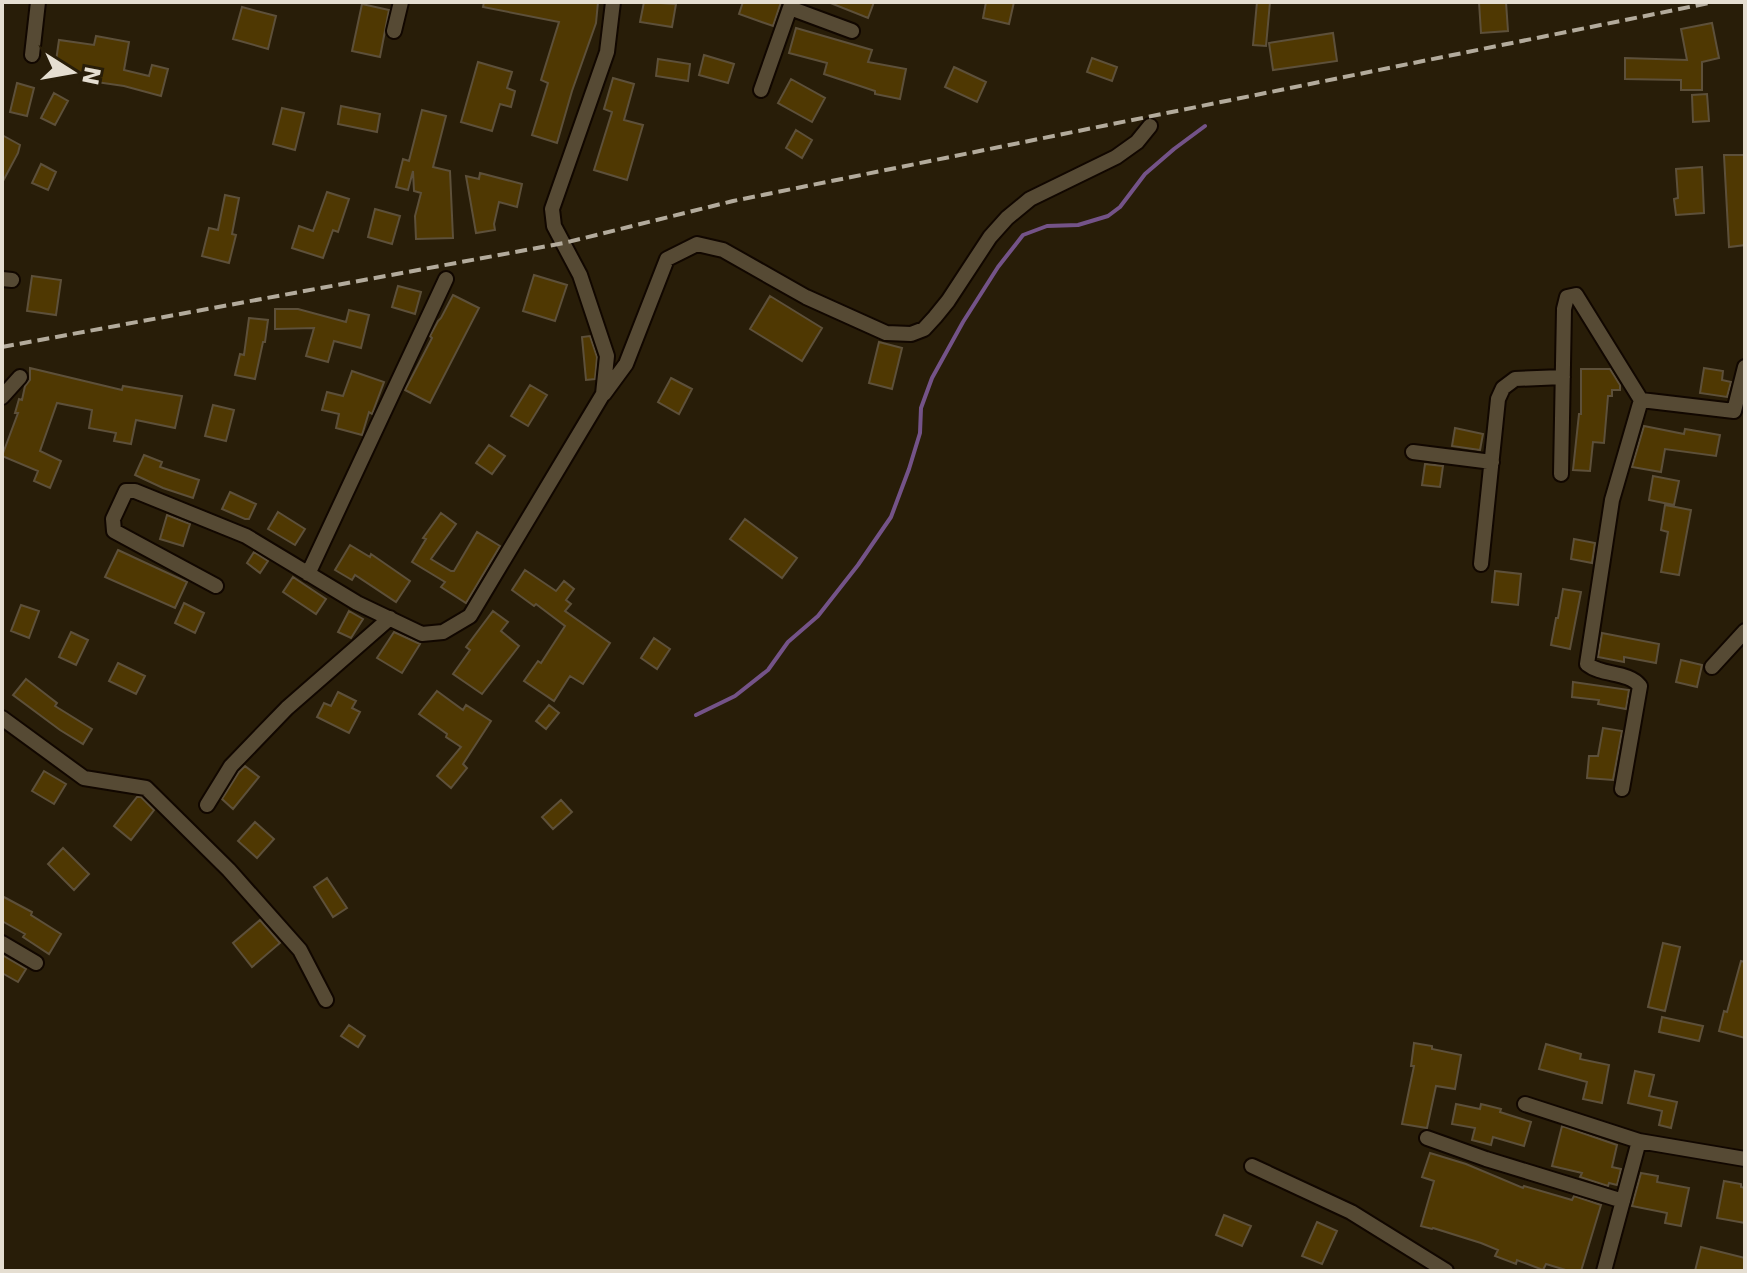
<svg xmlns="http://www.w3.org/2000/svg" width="1747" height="1273" font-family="'DejaVu Sans',sans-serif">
<rect width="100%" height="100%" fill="#281d08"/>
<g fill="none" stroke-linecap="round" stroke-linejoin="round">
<path stroke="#745388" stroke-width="4" d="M696 715 735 696 768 670 788 642 818 616 858 565 891 517 909 469 920 433 921 408 932 378 963 322 998 267 1023 235 1047 226 1078 225 1108 216 1120 207 1145 174 1174 149 1205 126"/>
</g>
<path fill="#4f3802" stroke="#5d503a" stroke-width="2" d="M484 2H598L596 23 572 91 557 143 532 135 548 83 541 80 559 22 483 7Z
M644 2 676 4 672 27 640 22Z
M743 2H781L773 26 739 14Z
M828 2H874L868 18Z
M986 2H1014L1009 24 983 18Z
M1257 2H1270L1266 46 1253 45Z
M1479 2H1506L1508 31 1481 33Z
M362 4 389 10 380 57 352 51Z
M242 7 276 16 268 49 233 39Z
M1712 23 1719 58 1702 62V90H1681V80L1625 79V58L1687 60 1681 29Z
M796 28 872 50 868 62 906 69 900 99 875 94V91L824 74 827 63 789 53Z
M1333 33 1337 61 1273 70 1269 43Z
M96 36 129 42 124 70 149 76 152 65 168 69 161 96 124 86 89 81 90 74 55 68 59 40 94 45Z
M704 55 734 64 728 83 699 75Z
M1092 58 1117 67 1112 81 1087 72Z
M658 59 690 64 688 81 656 76Z
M478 62 512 72 507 88 515 91 511 107 500 104 492 131 461 122Z
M954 67 986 82 977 102 945 87Z
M613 78 634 84 624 120 643 125 627 180 594 170 612 112 604 109Z
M791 79 825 98 812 122 778 103Z
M17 83 34 88 27 116 10 112Z
M54 93 68 101 55 125 41 118Z
M1707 94 1709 121 1693 122 1692 95Z
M341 106 380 114 377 132 338 124Z
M282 108 304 113 295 150 273 144Z
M422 110 446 116 433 167 450 171 453 238 416 239 415 216 421 193 414 191 413 171 408 190 396 187 403 159 409 161Z
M796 130 812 140 802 158 786 148Z
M2 135 20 145 18 153 2 183Z
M1724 155H1745V245L1729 247Z
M41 164 56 172 48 190 32 183Z
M1702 167 1704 213 1676 215 1674 199 1678 198 1676 169Z
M480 173 522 184 517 207 499 202 494 224 495 230 476 233 466 176 479 179Z
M327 192 349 199 338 232 333 230 323 258 292 248 299 226 313 231Z
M225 195 239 198 232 234 236 235 229 263 202 256 209 228 218 230Z
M375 209 400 216 392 244 368 237Z
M534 275 567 285 555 321 523 311Z
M32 276 61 280 56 315 27 311Z
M398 286 421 292 415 314 392 307Z
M453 295 479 308 430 403 405 390 432 338 430 336 438 321 441 318Z
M770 296 822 328 802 361 750 329Z
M275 309H298L346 322 349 310 369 315 361 348 334 341 328 362 306 356 314 328 275 329Z
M249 318 268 320 265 342H263L255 379 235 375 240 354 244 355Z
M590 336 597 357 595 379 586 380 582 337Z
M879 342 902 348 892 389 869 383Z
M30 368 122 390 123 386 182 396 175 428 136 420 131 444 114 441 116 433 89 428 92 410 57 403 40 451 61 461 50 488 34 481 38 471 2 456 18 413H15L19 399 22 400 25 386 30 380Z
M1704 368 1723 371 1722 380 1731 382 1727 397 1700 393Z
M1581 369H1610L1620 385V390H1612V396H1608L1604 443 1593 442 1590 471 1573 470 1579 414H1581Z
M352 371 384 382 372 414 369 412 362 435 336 428 339 414 322 410 327 392 343 396Z
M671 378 692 389 679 414 658 402Z
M530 385 547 395 528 426 511 416Z
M213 405 234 410 226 441 205 436Z
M1644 426 1684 434 1685 429 1720 435 1716 456 1665 449 1661 472 1632 467Z
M1455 428 1483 434 1480 450 1452 446Z
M489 445 505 456 492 474 476 463Z
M144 455 162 462 160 467 199 480 193 498 163 488 135 475Z
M1425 464 1443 466 1440 487 1422 485Z
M1653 476 1679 481 1674 505 1649 500Z
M230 492 256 504 249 519H245L222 509Z
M1665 505 1691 510 1679 575 1661 572 1668 532 1661 530Z
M278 512 305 529 295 545 268 529Z
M441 513 456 524 431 559 451 571H454L477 532 500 546 466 603 441 587 445 582 412 562 426 539 423 538Z
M167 515 190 524 183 546 160 539Z
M745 519 797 558 782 578 730 539Z
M1574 539 1595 543 1592 563 1571 559Z
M350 545 370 557 371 554 410 581 396 602 355 575 352 580 335 570Z
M118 550 187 582 175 608 105 577Z
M254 552 268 561 260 573 247 563Z
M525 570 556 591 564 581 574 589 566 600 571 604 565 611 610 643 583 684 570 676 554 701 524 681 538 661 541 663 565 626 536 604 534 606 512 590Z
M1495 571 1521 574 1518 605 1492 602Z
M293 577 326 599 316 614 283 592Z
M1563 589 1581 592 1570 649 1551 645 1556 618H1558Z
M184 603 204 613 195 633 175 623Z
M21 605 39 611 29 638 11 631Z
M349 611 363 619 351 638 338 632Z
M493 611 508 622 501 631 519 646 482 694 453 674 470 650 466 647Z
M71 632 88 640 76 665 59 657Z
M394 632 420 644 402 673 377 658Z
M1602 633 1659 644 1656 663 1624 657V662L1598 657Z
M654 638 670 649 657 669 641 658Z
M1681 660 1702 665 1697 687 1676 682Z
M118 663 145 676 136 694 109 681Z
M26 679 57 703 55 706 92 729 83 744 60 730 13 695Z
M1573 682 1629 690 1626 709 1598 704 1599 700 1572 697Z
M437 691 463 710 466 705 491 721 463 764 467 768 451 788 437 776 461 747 446 737 447 734 419 714Z
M338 692 356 701 352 708 360 712 349 733 317 717 324 703 331 706Z
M549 705 559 713 546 729 536 721Z
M1603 728 1622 731 1613 780 1587 778 1589 756H1598Z
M245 766 259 777 233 809 222 799 239 772Z
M44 771 66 784 54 804 32 791Z
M137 797H141L154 810 131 840 114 826Z
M561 800 572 812 553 829 542 817Z
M255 822 274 839 257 858 238 841Z
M63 848 89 874 74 890 48 864Z
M327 878 347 908 333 917 314 887Z
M2 896 32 912 31 915 61 934 49 954 23 937 25 934 2 921Z
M260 920 280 943 252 967 233 943Z
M1663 943 1680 947 1665 1011 1648 1007Z
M2 955 26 969 18 982 2 973Z
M1741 961 1745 962V1038L1719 1031 1724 1011 1727 1012Z
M1662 1017 1703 1026 1699 1041 1659 1032Z
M349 1025 365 1036 358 1047 341 1036Z
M1414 1043 1432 1046V1049L1461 1055 1455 1089 1436 1086 1427 1128 1402 1124 1414 1066H1411Z
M1546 1044 1581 1054 1580 1059 1609 1065 1602 1103 1583 1099 1587 1082 1539 1069Z
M1635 1071 1654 1075 1649 1096 1677 1102 1671 1128 1659 1125 1662 1111 1628 1103Z
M1456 1104 1480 1109 1481 1104 1501 1109 1500 1112 1531 1122 1524 1146 1493 1137 1491 1145 1472 1140 1475 1128 1452 1124Z
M1562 1126 1617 1145 1612 1167 1621 1169 1617 1185 1609 1183 1608 1186 1580 1177 1582 1173 1552 1166Z
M1430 1153 1466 1164 1523 1188 1524 1186 1572 1200 1574 1196 1601 1205 1581 1271H1569L1546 1264 1543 1270 1517 1260 1516 1264 1495 1256 1498 1250 1481 1243 1433 1228 1432 1229 1421 1226 1434 1181 1422 1177Z
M1641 1173 1658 1176 1657 1182 1689 1188 1681 1226 1665 1223 1667 1213 1632 1206Z
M1724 1181 1741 1184V1187L1745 1188V1223L1717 1218Z
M1224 1215 1251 1226 1242 1246 1216 1235Z
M1317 1222 1337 1231 1322 1264 1302 1256Z
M1701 1247 1745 1258V1271H1695Z"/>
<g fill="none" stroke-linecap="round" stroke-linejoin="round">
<defs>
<path id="street" d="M790 8 852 31
M394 31 401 2
M32 55 38 2
M761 90 792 2
M2 279 12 280
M604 394 626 364 667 259 697 244 723 250 806 297 886 333 911 334 924 329 935 317 948 301 990 237 1007 218 1030 199 1116 157 1137 142 1150 126
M2 397 20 377
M1413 452 1492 462
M1561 474 1564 309 1567 297 1576 295 1641 400
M1481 564 1498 399 1503 388 1515 379 1563 377
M308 574 446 279
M216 586 114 531 113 519 126 491H135L246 536 357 603 422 634 443 632 470 616 603 394 607 356 580 275 554 226 552 209 607 52 613 2
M1712 667 1745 631
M2 718 84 778 146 788 229 870 300 950 326 1000
M1622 789 1640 686C1628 671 1602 676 1587 664L1612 500 1641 400 1734 411 1745 367
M207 805 231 766 287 708 390 618
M2 943 36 963
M1525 1104 1639 1141 1745 1159
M1427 1138 1486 1159 1623 1201
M1252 1166 1351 1212 1446 1271
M1604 1271 1639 1141"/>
</defs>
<use href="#street" stroke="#110700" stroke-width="18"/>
<use href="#street" stroke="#564a34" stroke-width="14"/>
<path stroke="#b3ab9c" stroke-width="4" stroke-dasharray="12 6" stroke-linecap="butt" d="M2 347 564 243 733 201 1714 2"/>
</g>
<rect width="1747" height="1273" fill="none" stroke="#e5ded1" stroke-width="8"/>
<g transform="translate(72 72) rotate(101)" stroke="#281d08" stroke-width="6" paint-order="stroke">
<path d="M0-6L14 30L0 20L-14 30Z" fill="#e5ded1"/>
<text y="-12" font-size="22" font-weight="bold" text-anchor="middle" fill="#e5ded1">N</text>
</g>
</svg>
